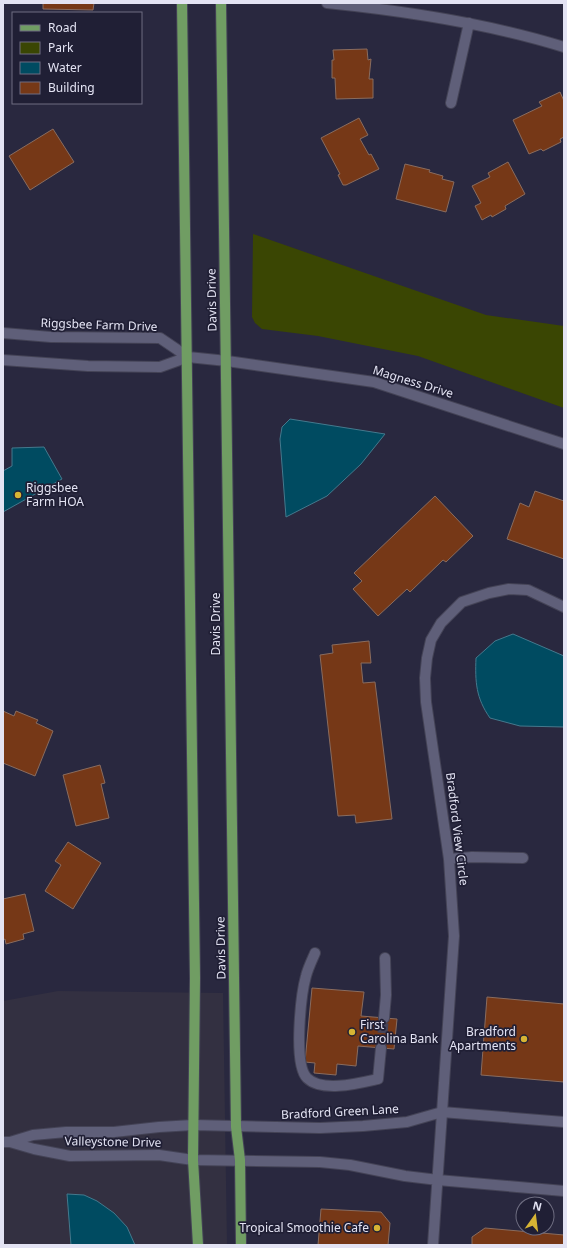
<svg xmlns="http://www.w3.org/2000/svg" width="567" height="1248" font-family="'Noto Sans',sans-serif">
<rect width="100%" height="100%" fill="#29283f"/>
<path fill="#333041" d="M58 991 223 993 227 1245H3V1001Z"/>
<path fill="#3a4603" d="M253 234 486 315 564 326V408L418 356 318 336 262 329 255 323 252 317Z"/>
<path fill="#004b61" stroke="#44798d" d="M290 419 385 434 361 464 327 496 286 517 280 439 282 427Z
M44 447 62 479 3 512V471L12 466V448Z
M513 634 564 656V727L520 726 490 718C476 698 475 682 476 658L495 641Z
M67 1194 84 1195 97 1201 114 1213 127 1227 135 1245H71Z"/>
<path fill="#763817" stroke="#896c5f" d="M43 3H94L93 10 43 9Z
M367 49 368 60 371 59 369 79H373V98L336 99 335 78H332V60H334L333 50Z
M560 92 564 101V137L560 139 561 142 543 151 541 149 529 154 513 120 542 106 539 102Z
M359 118 368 135 360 139 369 155 371 154 379 169 346 185H343L338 175 340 174 321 138Z
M53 129 74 162 30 190 9 156Z
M508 162 525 194 505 206 506 209 492 217 491 215 482 220 475 206 481 203 472 186 490 177 488 173Z
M405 164 430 170 429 172 443 176 442 179 454 182 446 212 396 199Z
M535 491 564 501V559L507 539 520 503 529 507Z
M435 496 473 536 446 562 443 560 410 592 407 589 378 616 353 589 362 581 354 573Z
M369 641 371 663H361L363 683 375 682 392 819 356 823 355 815 338 816 320 655 333 653 332 645Z
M3 711 14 716 16 711 38 720 36 723 53 731 35 776 3 763Z
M100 765 105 783 101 784 109 818 76 826 63 775Z
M68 842 101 863 73 909 45 891 61 865 55 861Z
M25 894 34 931 23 934 24 939 6 944 5 939 3 940V899Z
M312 988 364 992 361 1016 397 1019 394 1049 358 1046 356 1066 337 1064 336 1075 314 1073 315 1063 305 1062Z
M487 997 564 1004V1082L481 1075Z
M321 1209 381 1212 390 1223 388 1245H318Z
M485 1228 564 1235V1245H472V1237Z"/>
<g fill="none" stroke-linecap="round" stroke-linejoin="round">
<path stroke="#45445a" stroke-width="10" stroke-dasharray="10 5" stroke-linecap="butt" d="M381 1048 384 1018"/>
<defs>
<path id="minor" d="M327 3C406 11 487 23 564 47
M451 103 469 23
M3 333 51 337 160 338 188 357
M3 360 88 366 160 367 188 357 227 361 374 382 564 444
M449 859 472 857 523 858
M315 953C312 960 308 968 306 976 301 994 293 1064 307 1078 322 1093 360 1083 378 1079L381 1048
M384 1018 386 995 385 958
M3 1142H10L33 1135 66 1132H114L159 1127 193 1125 320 1128 363 1126 407 1122 442 1112 564 1122
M10 1142 34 1149 70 1156 159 1155 193 1160 320 1162 350 1165 405 1176 438 1180 564 1191
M433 1245 454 936 449 859 426 702 425 678 427 658 431 640 441 623 462 602 489 593 509 589 528 590 564 607"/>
<path id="major" d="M182 3 195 978 193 1160 198 1245
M221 3 236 1127 240 1160 241 1245"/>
</defs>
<use href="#minor" stroke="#444356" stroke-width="12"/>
<use href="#major" stroke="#444356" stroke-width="12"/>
<use href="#minor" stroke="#5f5f79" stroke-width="10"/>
<use href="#major" stroke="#709d63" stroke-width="10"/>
</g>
<g fill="#d7b434" stroke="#201f35" stroke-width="1.5">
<circle cx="18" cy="495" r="4"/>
<circle cx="352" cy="1032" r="4"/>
<circle cx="524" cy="1039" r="4"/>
<circle cx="377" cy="1228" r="4"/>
</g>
<g text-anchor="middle" stroke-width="3.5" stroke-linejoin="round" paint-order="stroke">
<g font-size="12" fill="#e3e3f3" stroke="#201f35">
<text transform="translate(212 300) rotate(-91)" y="4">Davis Drive</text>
<text transform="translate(99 325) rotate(2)" y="4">Riggsbee Farm Drive</text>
<text transform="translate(413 382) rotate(17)" y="4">Magness Drive</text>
<text transform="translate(216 624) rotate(-90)" y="4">Davis Drive</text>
<text transform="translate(457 829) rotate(83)" y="4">Bradford View Circle</text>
<text transform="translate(221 948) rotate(-91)" y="4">Davis Drive</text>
<text transform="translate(340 1112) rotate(-3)" y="4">Bradford Green Lane</text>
<text transform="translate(113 1142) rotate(1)" y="4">Valleystone Drive</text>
</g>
<g font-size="12" fill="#e3e3f3" stroke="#201f35" text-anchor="start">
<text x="26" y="492">Riggsbee<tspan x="26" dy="14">Farm HOA</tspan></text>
<text x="360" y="1029">First<tspan x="360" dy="14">Carolina Bank</tspan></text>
<text x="516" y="1036" text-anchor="end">Bradford<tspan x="516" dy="14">Apartments</tspan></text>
<text x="369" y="1232" text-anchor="end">Tropical Smoothie Cafe</text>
</g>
</g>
<rect width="567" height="1248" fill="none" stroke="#e3e3f3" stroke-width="8"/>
<rect x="12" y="12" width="130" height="92" fill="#201f35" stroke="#6e6d81"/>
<rect x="20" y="25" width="20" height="6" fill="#709d63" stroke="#6e6d81"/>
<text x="48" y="32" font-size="12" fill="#e3e3f3">Road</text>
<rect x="20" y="42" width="20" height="12" fill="#3a4603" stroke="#6e6d81"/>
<text x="48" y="52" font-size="12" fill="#e3e3f3">Park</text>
<rect x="20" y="62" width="20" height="12" fill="#004b61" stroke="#6e6d81"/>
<text x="48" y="72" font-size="12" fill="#e3e3f3">Water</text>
<rect x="20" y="82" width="20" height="12" fill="#763817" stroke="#6e6d81"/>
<text x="48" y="92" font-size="12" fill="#e3e3f3">Building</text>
<g transform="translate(535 1216) rotate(14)"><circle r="19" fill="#201f35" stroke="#6e6d81"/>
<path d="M0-3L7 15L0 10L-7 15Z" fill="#d7b434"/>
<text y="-6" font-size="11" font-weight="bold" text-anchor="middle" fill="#e3e3f3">N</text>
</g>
</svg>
